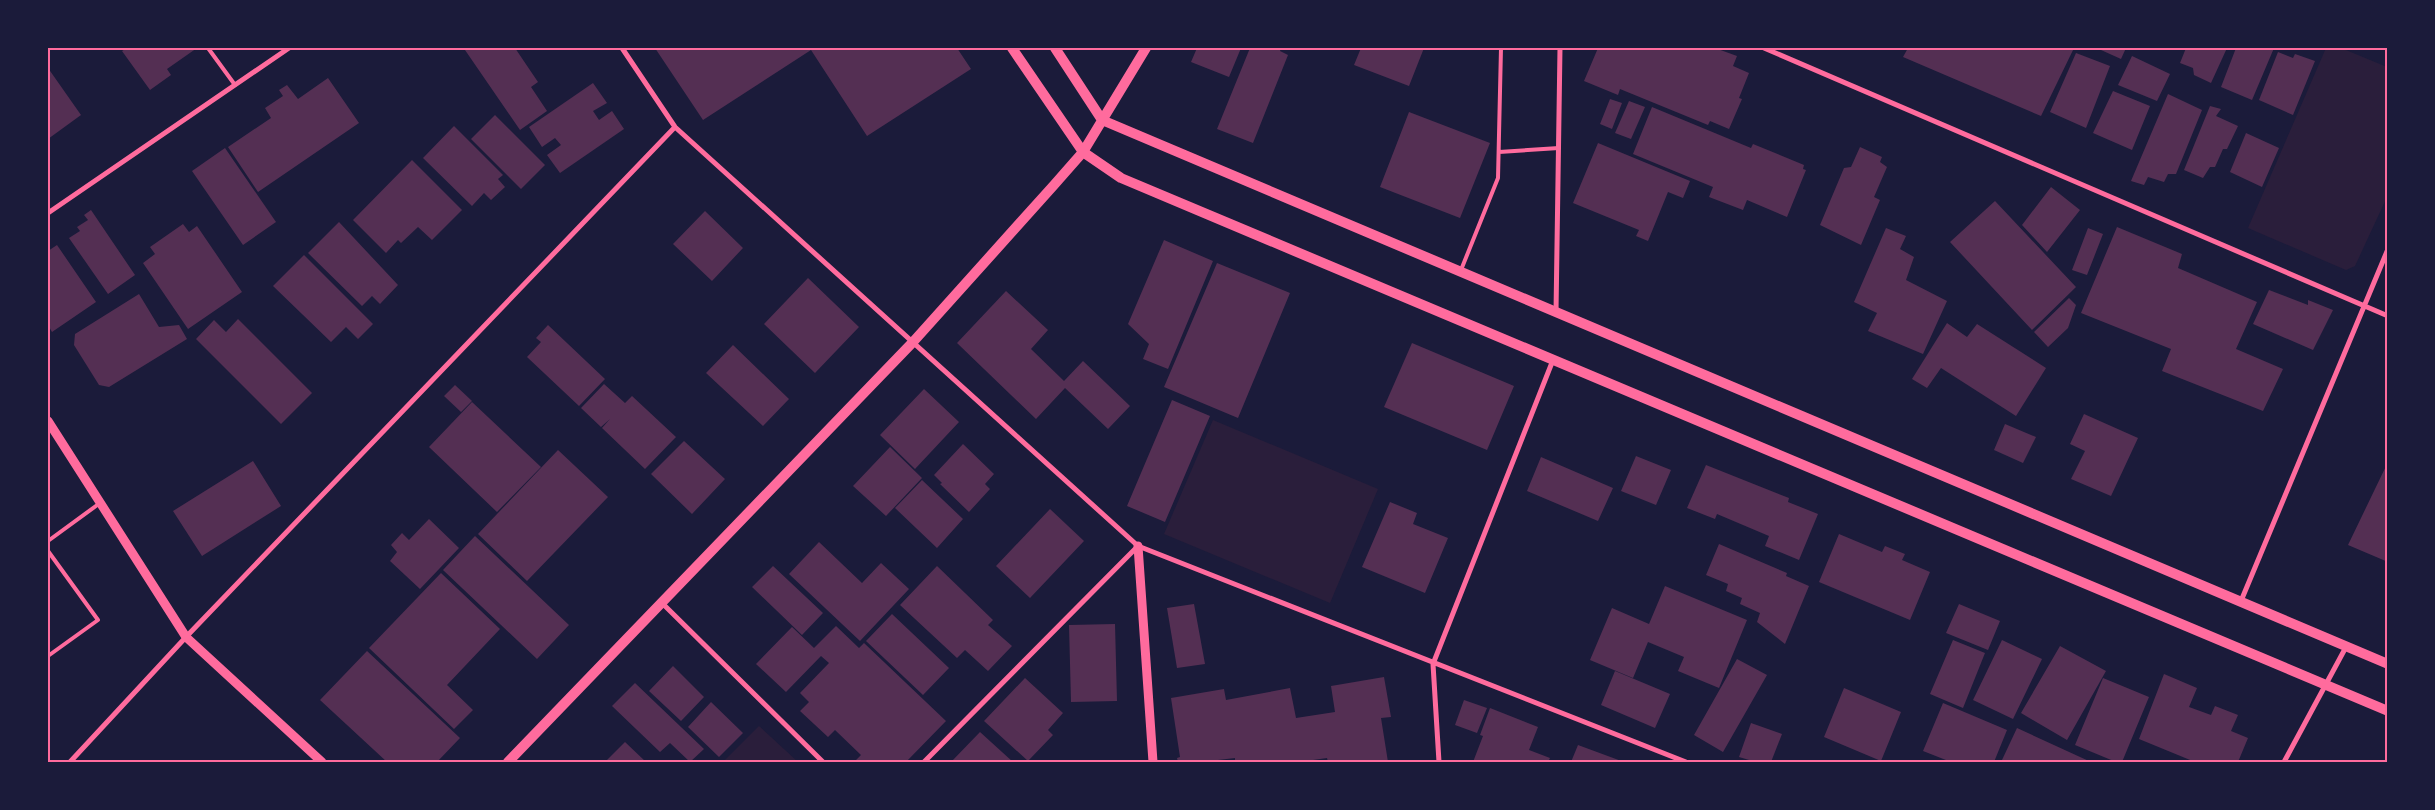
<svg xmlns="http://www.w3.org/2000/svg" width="2435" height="810" font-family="Figtree,sans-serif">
<rect width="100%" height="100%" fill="#1b1b3a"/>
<path fill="#2a1e3b" d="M2326 48H2341L2387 67V197L2355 266 2346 270 2248 228Z
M1213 420 1378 489 1330 603 1164 534Z
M759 726 798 762H723Z"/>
<path fill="#542f53" d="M127 48H197L167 69 171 75 150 90 122 51Z
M469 48H515L538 82 531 87 547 111 520 130 465 50Z
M655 48H957L971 69 867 136 811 50 703 120Z
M1197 48H1241L1229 77 1191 62Z
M1250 48H1281L1280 51 1288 55 1253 143 1217 129Z
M1361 48H1424L1409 86 1354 65Z
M1598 48H1715L1737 56 1733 66 1749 73 1739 98 1742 99 1729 129 1710 121 1708 125 1620 89 1618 95 1584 81Z
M1908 48H2074L2041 116 1903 57Z
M2102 48H2126L2121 59 2101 50Z
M2186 48H2227L2211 83 2194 75 2193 68 2180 63Z
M2236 48H2274L2252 100 2221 87Z
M2278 52 2293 58 2295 54 2315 61 2293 115 2259 100Z
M2076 53 2110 66 2086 128 2050 112Z
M2132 56 2170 74 2157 101 2118 85Z
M48 68 81 115 48 139Z
M328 78 359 123 258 192 228 147 271 118 265 108 283 96 279 90 287 85 298 99Z
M593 83 607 103 593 111 599 120 612 111 624 129 560 173 547 155 561 145 555 138 542 147 529 127Z
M2113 91 2150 106 2132 150 2093 133Z
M2168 94 2202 110 2176 174H2168L2164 182 2148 177 2144 185 2131 181Z
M1610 99 1622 103 1612 129 1600 124Z
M1629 101 1645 107 1631 139 1615 133Z
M2210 106 2221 109 2216 116 2238 126 2227 149H2223L2215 167H2210L2203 178 2184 170Z
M1652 107 1751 148 1753 144 1804 165 1803 169 1806 170 1787 217 1747 200 1743 210 1709 197 1713 187 1633 154Z
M1409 112 1490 143 1460 218 1380 187Z
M495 115 545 165 521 189 471 139Z
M454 126 503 175 498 179 505 187 491 200 484 193 472 206 423 158Z
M2246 133 2279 148 2262 187 2230 172Z
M1598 143 1690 181 1683 198 1668 192 1648 241 1636 236 1639 230 1573 203Z
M1860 147 1882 157 1880 162 1887 167 1874 197 1880 200 1861 245 1820 225 1844 168 1851 167Z
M225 148 276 222 243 245 192 171Z
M412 160 462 210 432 240 418 227 401 243 398 240 386 253 353 220Z
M2051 187 2080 210 2047 252 2022 225Z
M1995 201 2076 287 2032 330 1950 242Z
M91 210 135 275 108 294 69 238 80 231 77 227 88 220 84 215Z
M705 211 743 248 712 281 673 244Z
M339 222 398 285 380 304 372 296 362 306 308 253Z
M183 224 189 232 197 226 242 292 188 329 143 263 155 254 150 247Z
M2117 227 2182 254 2178 268 2257 302 2236 349 2283 369 2263 411 2162 371 2171 349 2081 313Z
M1886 228 1906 236 1900 249 1914 257 1906 280 1947 301 1923 354 1868 331 1877 313 1854 302Z
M2088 228 2103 234 2087 275 2072 270Z
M1164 240 1213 261 1168 369 1143 359 1149 344 1128 324Z
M57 245 96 302 52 332 48 325V251Z
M304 255 373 324 358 339 346 327 331 342 273 286Z
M1217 263 1290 293 1238 418 1164 387Z
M808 278 859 327 815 373 764 324Z
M2269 290 2308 305V300L2333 310 2313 350 2253 324Z
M1006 291 1048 330 1031 349 1064 381 1083 361 1130 406 1108 429 1065 388 1036 419 957 343Z
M139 294 159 327 179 325 187 339 109 387 99 385 74 345 75 334Z
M2069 298 2076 305 2068 328 2048 347 2034 332Z
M238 319 312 393 281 424 196 339 214 320 226 332Z
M1947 323 1967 337 1977 324 2046 368 2016 416 1941 368 1927 388 1912 379Z
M548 325 605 379 579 406 527 357 541 342 536 338Z
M1412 343 1514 386 1487 450 1384 407Z
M733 345 789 399 763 426 706 373Z
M604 384 625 403 632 396 676 437 645 469 602 428 610 419 601 427 581 408Z
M455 385 472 401 461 412 444 396Z
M924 389 959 422 915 469 880 435Z
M1172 400 1210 416 1165 522 1127 506Z
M472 402 541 467 497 512 429 447Z
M2084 414 2138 438 2111 496 2071 479 2085 451 2070 444Z
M2005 424 2036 437 2023 463 1994 450Z
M684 441 725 479 692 514 651 474Z
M963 444 994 474 985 484 990 489 969 512 940 484 942 483 934 475Z
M890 447 922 478 886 516 853 486Z
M558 450 608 497 527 581 478 534Z
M1636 456 1671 470 1656 505 1621 491Z
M1541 457 1613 488 1598 521 1527 491Z
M253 461 281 506 202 556 173 511Z
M2388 462V562L2348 545Z
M1706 465 1789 498 1788 502 1818 514 1799 560 1765 546 1769 536 1717 514 1715 519 1687 508Z
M922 480 963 519 937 548 895 508Z
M1390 502 1417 513 1413 524 1448 538 1425 593 1362 567Z
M1050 509 1084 541 1030 598 996 566Z
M429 519 459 548 420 589 390 561 397 552 391 545 402 533 409 540Z
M1839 534 1882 552 1885 546 1905 554 1902 560 1930 572 1910 620 1819 582Z
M475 536 569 625 537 659 443 570Z
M819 542 862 583 881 563 909 589 860 641 789 574Z
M1719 544 1787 573 1786 576 1809 586 1785 644 1757 622 1760 613 1740 604 1742 598 1726 591 1728 584 1706 575Z
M773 566 823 613 802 635 752 587Z
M937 566 993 620 988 625 1012 646 988 671 965 650 957 658 900 605Z
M441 573 500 629 447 685 473 710 454 729 369 648Z
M1665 586 1747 620 1719 688 1678 671 1684 657 1648 642 1633 678 1590 660 1612 608 1649 624Z
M1194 604 1205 664 1177 668 1167 608Z
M1959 604 2000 621 1988 650 1946 633Z
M892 614 949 668 923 695 866 641Z
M1115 624 1117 701 1071 702 1069 625Z
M836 626 859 648 864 643 946 721 906 762H854L861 755 835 730 828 737 800 711 809 702 800 693 829 663 821 656 786 692 756 664 792 627 814 648Z
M1953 640 1985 653 1963 708 1930 694Z
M2002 640 2042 659 2013 719 1973 700Z
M2060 646 2106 671 2067 740 2021 713Z
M367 651 460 738 437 762H387L320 700Z
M1737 659 1767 675 1723 752 1694 735Z
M673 666 704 697 681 721 649 691Z
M1615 671 1670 694 1655 728 1601 705Z
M2164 674 2197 688 2189 707 2211 715 2215 706 2238 715 2231 731 2248 738 2238 762H2195L2139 739Z
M1384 677 1391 717 1381 718 1388 762H1328L1327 758 1299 762H1235V758L1218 760V762H1178L1177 758 1180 757 1171 698 1224 689 1226 700 1290 688 1296 718 1335 712 1331 686Z
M1025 678 1063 713 1048 730 1053 735 1028 761 984 721Z
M2103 678 2149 697 2122 762H2116L2075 745Z
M635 683 704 749 690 762 670 743 660 752 612 706Z
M1844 688 1901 712 1881 761 1824 737Z
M1464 700 1487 708 1477 733 1455 725Z
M711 702 743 733 719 757 688 727Z
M1943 703 2007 730 1994 762H1951L1923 751Z
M1490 708 1538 727 1529 750 1550 758 1548 762H1473L1483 736 1480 735Z
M1751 723 1782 734 1771 762H1756L1739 757Z
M2017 728 2091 762H2007L2002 760Z
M980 732 1013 762H951Z
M625 742 646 762H605Z
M1578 745 1624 762H1571Z
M1456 760H1472V762H1456Z"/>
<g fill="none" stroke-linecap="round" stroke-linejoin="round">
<path stroke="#ff6b9d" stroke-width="4" d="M208 48 235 85
M1499 152 1559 148
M1461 270 1498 178 1501 48
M48 541 100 503
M48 551 98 620 48 656"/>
<path stroke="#ff6b9d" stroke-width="5" d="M622 48 675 127 1138 546 1686 762
M1764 48 2388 316
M2387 48H2388
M48 213 289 48
M1556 312 1560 48
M2241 601 2388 249
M662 603 823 762
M70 762 186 637 675 127
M924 762 1138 546
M1439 762 1433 664 1553 360
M2284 762 2346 647"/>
<path stroke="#ff6b9d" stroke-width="9" d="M48 421 186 637 322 762
M1138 546 1153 762"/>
<path stroke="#ff6b9d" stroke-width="10" d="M1012 48 1083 152 1121 178 2388 711
M1055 48 1102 120 2388 664
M508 762 913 342 1054 185 1083 152 1146 48"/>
</g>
<rect width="2435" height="810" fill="none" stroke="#1b1b3a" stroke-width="98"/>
<rect x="49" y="49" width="2337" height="712" fill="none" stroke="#ff6b9d" stroke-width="2"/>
</svg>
